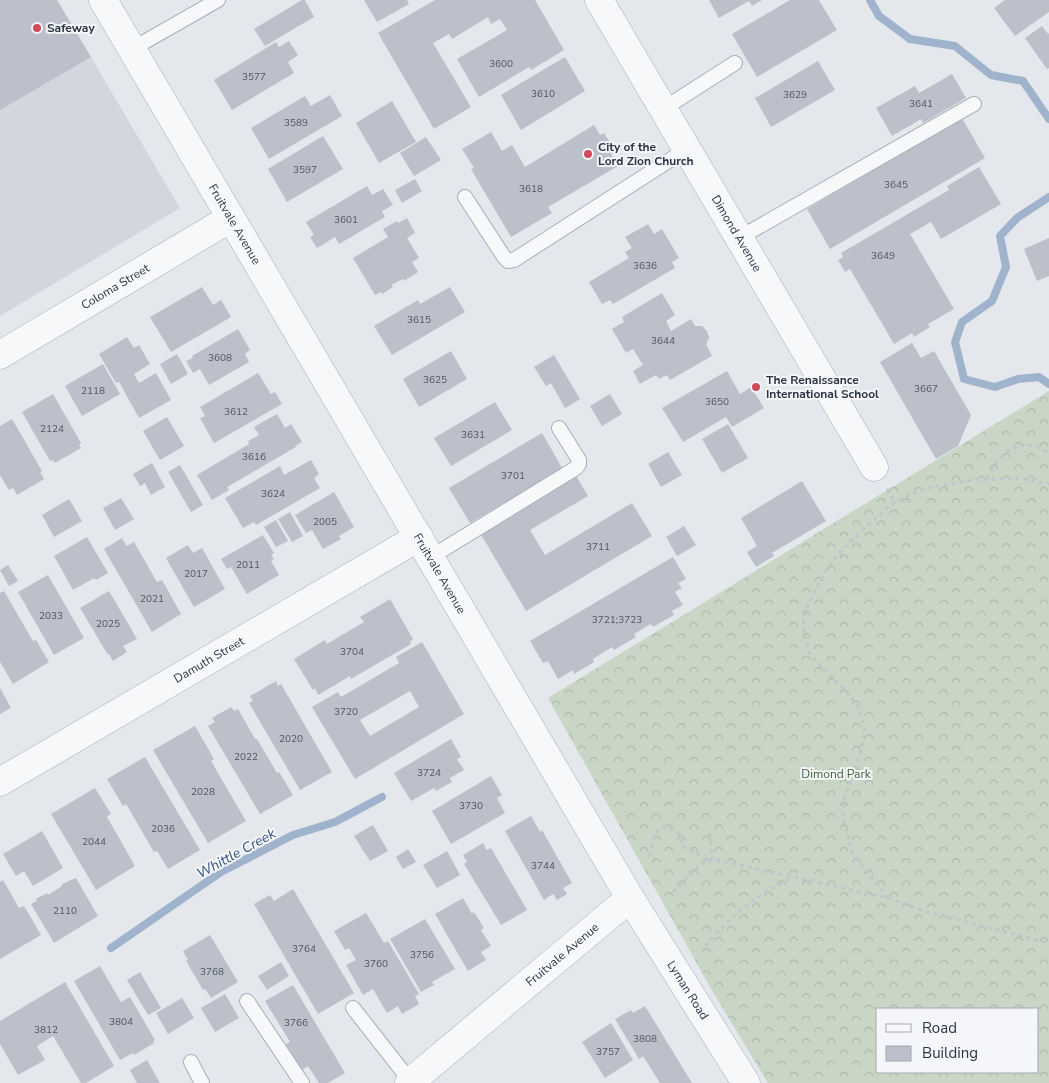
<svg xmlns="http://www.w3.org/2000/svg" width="1049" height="1083" font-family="'Nunito Sans',sans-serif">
<defs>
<pattern id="forest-crowns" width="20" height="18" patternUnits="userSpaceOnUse" patternTransform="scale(1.25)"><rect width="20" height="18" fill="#c9d6c5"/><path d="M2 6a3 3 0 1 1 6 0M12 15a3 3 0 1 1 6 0" fill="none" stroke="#adb8ab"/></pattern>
</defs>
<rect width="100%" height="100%" fill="#e4e7ec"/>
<path fill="#d2d6de" d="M0 0H57L180 208 0 316Z"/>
<path fill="url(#forest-crowns)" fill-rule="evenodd" d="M1049 391V1083H768L714 994 548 698ZM878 1009H1038V1072H878Z"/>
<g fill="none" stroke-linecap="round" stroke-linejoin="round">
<path stroke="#9fb4cc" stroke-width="8" d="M870 0 879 16 910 39 955 46 991 75 1023 81 1049 119
M1049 197 1017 218 1000 236 1006 267 992 301 962 322 955 342 964 379 995 387 1018 379 1039 377 1049 384
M111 948 221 872 293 835 335 822 382 797"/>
</g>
<path fill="#bbc0ca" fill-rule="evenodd" d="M0 0H57L91 57 0 110Z
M302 0H305L314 17 265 46 254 29Z
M364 0H407L409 4 377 22Z
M435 0H535L564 50 531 70 529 67 479 97 457 59 507 30 500 19 491 24 488 17 452 39 449 34 433 43 471 107 434 129 378 33Z
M709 0H762L752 6 749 1 719 18Z
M790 0H819L837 30 757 77 732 34Z
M1005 0H1049V12L1015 36 994 8Z
M1042 26 1048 34 1049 33V68L1047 69 1025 38Z
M289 41 298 55 288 62 294 73 232 110 214 80 276 42 279 47Z
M565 57 585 91 521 130 501 95Z
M818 61 835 90 771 127 755 98Z
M952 74 966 98 923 123 921 119 892 136 876 108 915 86 919 93Z
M330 95 342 116 269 159 251 128 305 96 311 106Z
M392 101 416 142 379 163 356 123Z
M962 118 985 158 830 249 807 209Z
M594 125 600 135 604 133 615 151 611 154 618 166 548 207 552 213 511 237 471 169 474 168 462 149 491 132 502 151 512 145 525 167Z
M323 136 343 169 287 202 268 169Z
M426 137 441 160 414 176 400 153Z
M979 167 1001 204 941 239 931 222 910 234 954 309 928 324 930 327 914 337 912 333 894 344 850 269 845 272 838 260 843 257 841 253 949 190 947 186Z
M415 179 422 191 402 203 395 190Z
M367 186 372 195 383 189 393 205 382 211 385 217 339 244 335 237 317 248 310 237 314 235 306 222Z
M407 218 415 233 407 238 419 258 412 262 418 272 404 281 403 279 391 285 393 287 382 294 381 292 375 295 353 258 388 237 383 229 397 221 398 223Z
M648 224 654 234 662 229 679 258 672 262 675 268 613 304 610 300 602 304 589 282 629 258 625 252 632 248 625 237Z
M1049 238V276L1037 281 1024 249Z
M202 287 213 305 221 300 231 317 171 352 150 317Z
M450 287 465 312 392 355 374 326 418 300 420 304Z
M662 293 675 315 666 321 671 331 691 319 695 326H702L707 331 709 338 706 344 712 356 670 380 667 375 659 379 656 375 640 384 633 371 643 365 633 349 626 353 612 329 624 322 622 317Z
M238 329 250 350 245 354 249 362 209 385 200 369 193 373 186 361 193 358 192 356Z
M127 337 134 348 139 345 150 364 134 374 139 383 156 373 171 400 139 418 119 382 116 383 99 354Z
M912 343 921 358 934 351 971 415 958 446 936 459 880 362Z
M451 351 467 379 419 407 403 379Z
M177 354 188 374 171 384 160 364Z
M554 355 580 399 565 408 551 383 546 386 534 367Z
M103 364 120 394 82 416 65 386Z
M727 371 740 394 751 387 764 408 732 427 726 417 683 442 662 408Z
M258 373 271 394 275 392 282 404 214 443 200 418 205 416 200 407Z
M53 394 81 443 79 445 81 448 55 463 53 460 50 461 22 412Z
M610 394 622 414 602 426 590 406Z
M495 402 512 430 451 466 434 438Z
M277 414 285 428 291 424 302 442 295 446 296 447 227 487 229 490 212 500 197 475 249 444 248 441 259 435 254 427Z
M167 417 184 446 160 460 143 431Z
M12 419 42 471 40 472 44 479 17 495 13 488 9 490 0 475V426Z
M728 424 748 458 722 473 702 439Z
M542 433 564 471 544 482 543 480 470 523 449 488Z
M668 452 682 475 661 487 648 464Z
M311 460 319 474 314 478 320 488 256 525 254 522 243 528 225 498 280 466 284 475Z
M152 463 165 487 151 495 145 483 140 486 133 474Z
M180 465 203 505 191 512 168 472Z
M575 474 588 496 530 530 545 555 632 503 652 536 526 611 479 531Z
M802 481 826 521 772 553 774 556 756 567 747 552 757 546 741 518Z
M334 492 354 527 339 536 341 539 323 549 312 530 306 533 295 515Z
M121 498 134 519 115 530 103 508Z
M69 499 82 521 54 537 42 515Z
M290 512 303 536 292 542 278 519Z
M276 520 288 541 276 547 264 527Z
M684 526 696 545 677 556 666 537Z
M263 535 274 553 271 555 274 559 271 561 279 575 247 594 231 567 227 569 221 559Z
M87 537 108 573 96 580 94 578 73 590 54 556Z
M122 538 127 546 134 542 157 582 162 580 181 614 152 632 104 549Z
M188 545 193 553 202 548 225 589 194 607 166 558Z
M673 557 686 579 678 583 682 588 675 592 683 605 672 611 674 615 653 627 651 624 634 634 636 637 614 650 612 647 593 659 594 662 574 674 573 670 558 679 548 661 543 663 530 641Z
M8 565 18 581 9 586 0 570Z
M48 575 84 638 54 655 18 592Z
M4 591 33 641 36 640 49 662 13 684 0 662V593Z
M109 591 137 639 123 646 127 652 113 661 109 654 108 655 80 608Z
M390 599 413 639 410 642 411 644 351 679 350 676 318 695 315 688 313 690 294 659 325 640 327 644 364 622 360 617Z
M422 642 464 714 355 779 312 707 338 692 341 697 399 663 396 657ZM410 691 419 707 370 736 360 720Z
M276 681 278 686 281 684 332 772 300 790 249 703 253 701 250 696Z
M0 688 11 708 0 714Z
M231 707 234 711 238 709 255 739H257L277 773 279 772 293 795 260 814 208 726 215 722 212 718Z
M195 726 214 759 211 761 246 821 208 843 153 750Z
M451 739 461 757 457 759 464 770 450 778 452 782 436 791 434 788 411 801 394 773Z
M145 757 200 850 168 869 157 851 154 852 126 804 123 806 107 779Z
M491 776 502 795 497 798 505 813 451 844 432 811Z
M95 788 111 814 107 817 135 866 96 890 51 814Z
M531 816 540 832 542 830 572 883 563 888 567 894 557 900 553 894 544 900 505 831Z
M373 825 388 851 370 861 354 836Z
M42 831 63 868 33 886 24 871 16 876 3 854Z
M483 843 487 850 491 848 527 910 501 925 464 864 467 862 463 855Z
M408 849 416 862 403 869 396 857Z
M447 851 460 875 437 888 423 865Z
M76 878 98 916 54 943 31 904 37 901 36 899 47 893 48 895 62 886V884Z
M3 880 19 908 24 906 41 935 0 959V882Z
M293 889 354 993 318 1014 254 904 270 895 274 901Z
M463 898 472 914 474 912 484 928 481 930 491 946 481 952 486 960 468 971 435 914Z
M366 913 384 943 388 941 419 994 415 996 419 1004 402 1014 398 1006 387 1013 373 989 363 995 346 965 356 960 349 948 345 950 334 931Z
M425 919 455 969 432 982 434 985 421 992 390 939Z
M210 935 238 982 211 998 205 989 203 990 186 961 188 960 183 951Z
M281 962 289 976 267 990 258 976Z
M100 966 121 1002 130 997 155 1040 153 1041 154 1043 134 1055 133 1053 120 1060 74 981Z
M140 972 161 1008 148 1015 127 980Z
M65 982 114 1066 86 1083H81L53 1036 37 1046 45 1060 18 1075 0 1044V1021Z
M293 985 345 1073 328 1083H319L308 1066 302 1070 286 1044 290 1042 265 1001Z
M225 994 239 1018 215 1032 201 1008Z
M182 998 194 1018 168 1034 156 1013Z
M645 1006 692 1083H660L643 1056 639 1059 615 1019 631 1010 633 1013Z
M611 1023 633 1060 605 1078 582 1042Z
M147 1060 160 1083H137L130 1070Z"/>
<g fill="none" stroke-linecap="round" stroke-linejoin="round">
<defs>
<path id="service" d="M132 49 218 0
M663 109 735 63
M465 197 504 257 508 261 514 260 687 149
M739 238 974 104
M431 557 576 468 579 464V460L559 428
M247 1001 302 1083
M353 1008 411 1082
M191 1062 202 1083"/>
<g id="minor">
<path id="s1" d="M599 0 874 467"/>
<path id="s2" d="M0 355 231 218"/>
<path id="s3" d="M0 782 419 537"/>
<path id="s4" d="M409 1083 630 898"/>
</g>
<g id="tertiary">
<path id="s5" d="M103 0 630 898 746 1083"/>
</g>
</defs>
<use href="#service" stroke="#a9aeb7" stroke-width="16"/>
<use href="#minor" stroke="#a9aeb7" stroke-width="29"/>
<use href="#tertiary" stroke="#a9aeb7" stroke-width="29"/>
<path stroke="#c2c5cb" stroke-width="3" stroke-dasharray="4 4" stroke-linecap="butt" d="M987 478C997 460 1011 440 1034 446 1039 447 1044 451 1049 453
M887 489 895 502
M710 833 712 859
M649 855C657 844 647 838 662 827 676 828 682 833 683 847L697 853 706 861
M673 892 702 863 712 859 888 898 924 911 1049 943
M888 898 852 853 843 815 845 796 860 755 865 730 859 708 846 691 814 659 808 650 803 622 808 605 824 573 839 553 875 518 895 502 923 489 971 480 1019 478 1049 484
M705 946C732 916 756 894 793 878"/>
<use href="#service" stroke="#f7f8fa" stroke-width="14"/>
<use href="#minor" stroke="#f7f8fa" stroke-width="28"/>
<use href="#tertiary" stroke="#f7f8fa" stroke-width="28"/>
</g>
<g fill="#d1495b" stroke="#f4f6f9" stroke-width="2">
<circle cx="37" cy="28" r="5"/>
<circle cx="588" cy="154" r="5"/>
<circle cx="756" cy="387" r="5"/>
</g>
<g text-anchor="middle" stroke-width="4" stroke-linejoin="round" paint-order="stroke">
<g font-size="10" fill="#4f5766">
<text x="501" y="67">3600</text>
<text x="254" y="80">3577</text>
<text x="543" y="97">3610</text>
<text x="795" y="98">3629</text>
<text x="921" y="107">3641</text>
<text x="296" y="126">3589</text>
<text x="305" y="173">3597</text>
<text x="896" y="188">3645</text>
<text x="531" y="192">3618</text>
<text x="346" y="223">3601</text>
<text x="883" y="259">3649</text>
<text x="645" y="269">3636</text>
<text x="419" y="323">3615</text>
<text x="663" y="344">3644</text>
<text x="220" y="361">3608</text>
<text x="435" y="383">3625</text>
<text x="926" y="392">3667</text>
<text x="93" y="394">2118</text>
<text x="717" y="405">3650</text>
<text x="236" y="415">3612</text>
<text x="52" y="432">2124</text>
<text x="473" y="438">3631</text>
<text x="254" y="460">3616</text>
<text x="513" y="479">3701</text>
<text x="273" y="497">3624</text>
<text x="325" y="525">2005</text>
<text x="598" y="550">3711</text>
<text x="248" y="568">2011</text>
<text x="196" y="577">2017</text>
<text x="152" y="602">2021</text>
<text x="51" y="619">2033</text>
<text x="617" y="623">3721;3723</text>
<text x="108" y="627">2025</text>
<text x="352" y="655">3704</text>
<text x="346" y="715">3720</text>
<text x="291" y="742">2020</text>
<text x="246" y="760">2022</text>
<text x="429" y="776">3724</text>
<text x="203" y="795">2028</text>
<text x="471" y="809">3730</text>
<text x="163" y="832">2036</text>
<text x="94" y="845">2044</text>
<text x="543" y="869">3744</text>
<text x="65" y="914">2110</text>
<text x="304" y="952">3764</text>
<text x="422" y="958">3756</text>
<text x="376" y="967">3760</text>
<text x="212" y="975">3768</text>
<text x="121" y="1025">3804</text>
<text x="296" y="1026">3766</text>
<text x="46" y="1033">3812</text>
<text x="645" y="1042">3808</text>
<text x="608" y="1055">3757</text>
</g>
<g font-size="12" font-weight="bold" fill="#2b3445" stroke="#f4f6f9" text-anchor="start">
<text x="47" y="32">Safeway</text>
<text x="598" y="151">City of the<tspan x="598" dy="14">Lord Zion Church</tspan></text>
<text x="766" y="384">The Renaissance<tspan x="766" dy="14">International School</tspan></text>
</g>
<g font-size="12" fill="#2b3445" stroke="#f4f6f9">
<text dy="4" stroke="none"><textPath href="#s5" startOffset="260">Fruitvale Avenue</textPath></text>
<text dy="4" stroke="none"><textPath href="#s1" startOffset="271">Dimond Avenue</textPath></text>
<text dy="4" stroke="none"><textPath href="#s2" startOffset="134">Coloma Street</textPath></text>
<text dy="4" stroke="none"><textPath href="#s5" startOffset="665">Fruitvale Avenue</textPath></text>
<text dy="4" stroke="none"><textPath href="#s3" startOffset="242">Damuth Street</textPath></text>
<text dy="4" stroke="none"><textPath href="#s4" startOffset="200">Fruitvale Avenue</textPath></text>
<text dy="4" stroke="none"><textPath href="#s5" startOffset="1150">Lyman Road</textPath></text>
</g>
<g font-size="12" fill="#3f6138" stroke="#f4f6f9">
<text x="836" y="778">Dimond Park</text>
</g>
<g font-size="14" font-style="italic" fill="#34527a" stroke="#f4f6f9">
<text transform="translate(236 853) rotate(-29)" y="5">Whittle Creek</text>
</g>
</g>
<rect x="876" y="1008" width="162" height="65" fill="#f4f6f9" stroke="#a4a8b1"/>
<rect x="886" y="1024" width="25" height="8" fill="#f7f8fa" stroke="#a4a8b1"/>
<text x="922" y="1033" font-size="15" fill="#2b3445">Road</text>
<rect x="886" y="1046" width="25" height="15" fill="#bbc0ca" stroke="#a4a8b1"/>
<text x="922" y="1058" font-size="15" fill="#2b3445">Building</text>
</svg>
